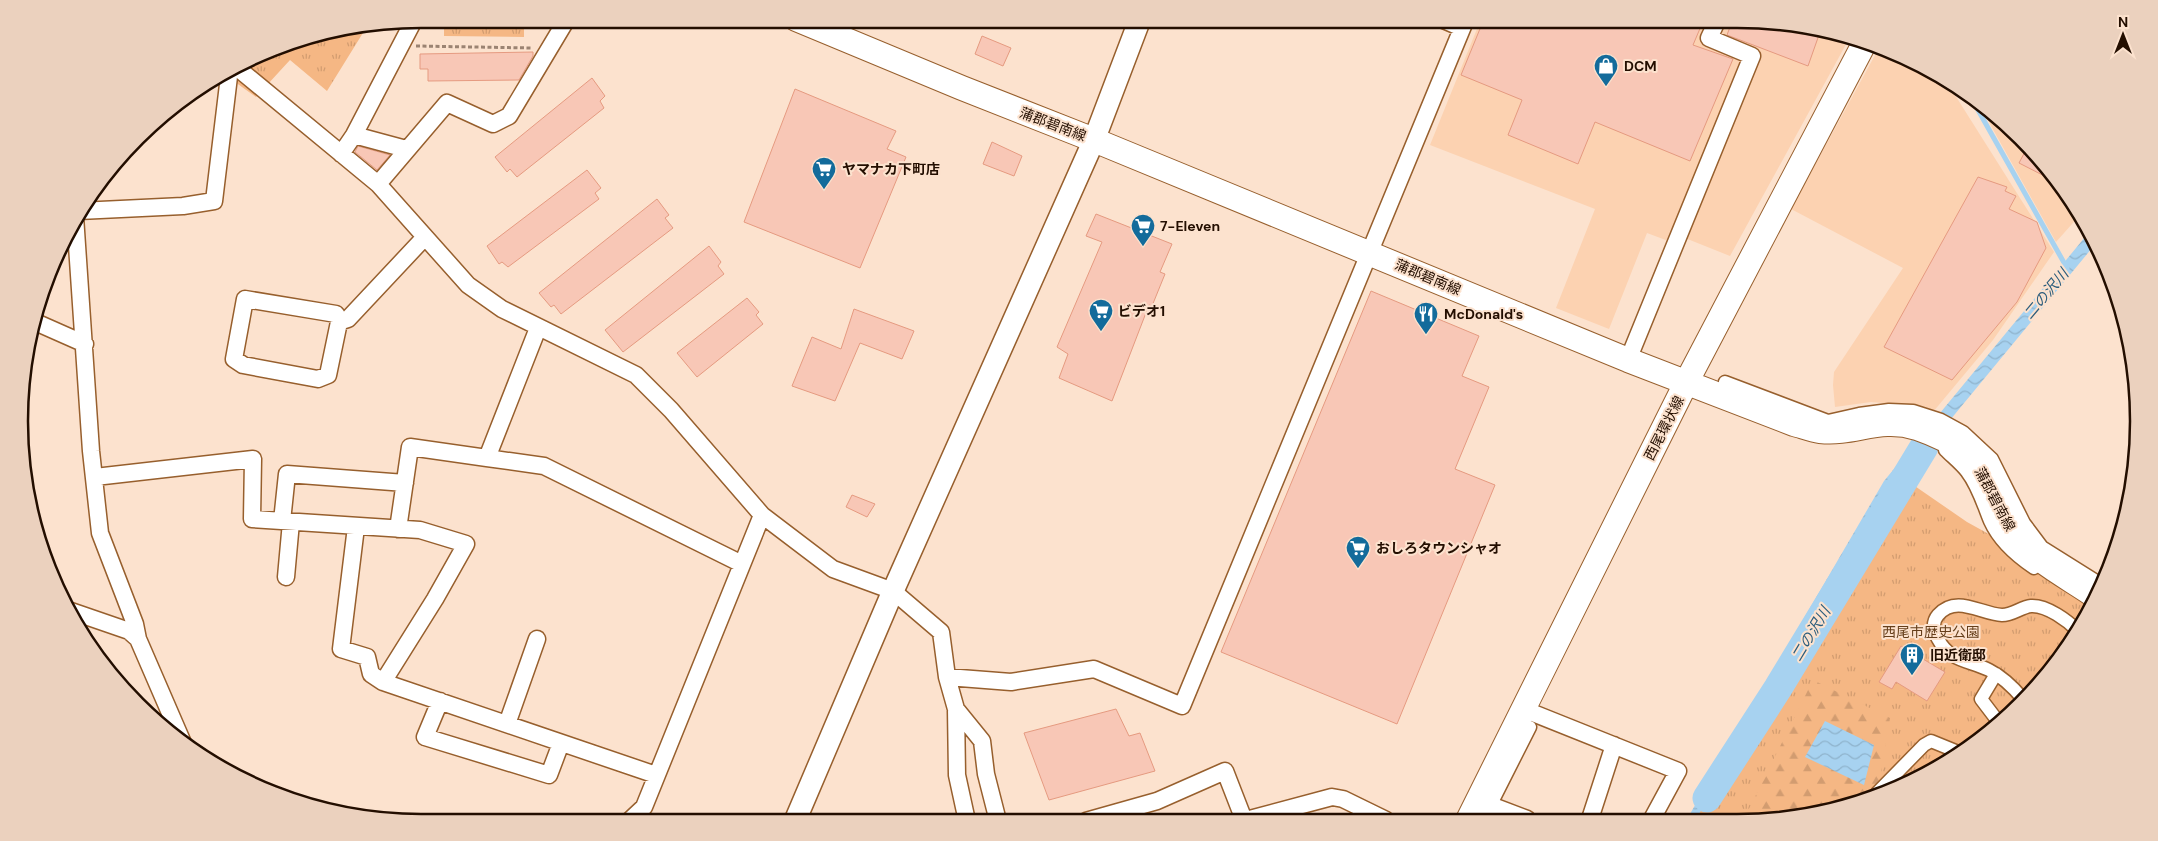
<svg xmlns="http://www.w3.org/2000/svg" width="2158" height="841" font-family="'DM Sans','Noto Sans JP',sans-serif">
<defs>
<pattern id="grass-tufts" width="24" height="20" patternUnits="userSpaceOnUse" patternTransform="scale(1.25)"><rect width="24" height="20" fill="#f5b784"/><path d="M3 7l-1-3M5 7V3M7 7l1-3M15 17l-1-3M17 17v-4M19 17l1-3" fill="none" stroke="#d29c70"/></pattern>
<pattern id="forest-firs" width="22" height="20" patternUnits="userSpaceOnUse" patternTransform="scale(1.25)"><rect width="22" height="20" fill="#f5b784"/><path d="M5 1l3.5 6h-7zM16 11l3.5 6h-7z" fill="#d29c70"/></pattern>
<pattern id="water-waves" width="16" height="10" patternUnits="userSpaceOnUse" patternTransform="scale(1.25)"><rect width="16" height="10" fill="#a7d2f0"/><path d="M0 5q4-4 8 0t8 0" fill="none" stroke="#8fb3cc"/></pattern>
</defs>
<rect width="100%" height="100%" fill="#fce2ce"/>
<path fill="#fcd2b1" d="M1481 19H1737L1850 37 1730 256 1675 234 1671 242 1647 233 1609 329 1556 308 1595 209 1430 145Z
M1880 46 1943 76 2054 252 1993 340 1933 412 1896 404 1871 402 1835 407 1833 385 1834 372 1903 268 1791 209Z
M1976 99 2002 118 2056 176 2080 215 2056 242Z"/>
<path fill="url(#grass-tufts)" d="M449 19H524V37L444 36V28Z
M366 28 327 91 290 60 256 97 221 72 291 40Z
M1893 471 1967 522 2005 543 2090 607 2072 643 2002 723 1915 781 1790 819H1690Z"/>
<path fill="url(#forest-firs)" d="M1813 680 1890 718 1878 792 1790 819H1744Z"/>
<path fill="url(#water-waves)" d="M2090 231 2097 242 1894 488 1696 819H1687L1884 481Z
M1825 721 1874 745 1864 785 1805 757Z"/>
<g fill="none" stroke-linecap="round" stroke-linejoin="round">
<path stroke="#a7d2f0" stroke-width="5" d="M1969 94 2067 268"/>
<path stroke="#a7d2f0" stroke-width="29" d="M1707 798 1778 688 1924 447"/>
</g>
<path fill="#f8c7b6" stroke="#e59a80" d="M1484 19H1704L1693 45 1733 59 1690 161 1595 122 1578 164 1508 135 1522 100 1461 75Z
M1733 19H1738L1820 32 1808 66 1727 35Z
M982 36 1011 48 1003 66 975 54Z
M533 52V56L519 80 428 81V69H420V54Z
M592 78 605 96 600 101 604 108 517 177 510 169 507 172 495 157Z
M795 89 896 131 887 149 906 157 860 268 744 222Z
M992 142 1022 156 1014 176 983 164Z
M358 146 390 155 377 170 355 152Z
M2028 146 2056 176 2062 185 2019 163Z
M587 170 601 188 595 193 599 199 508 267 502 262 499 264 487 246Z
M1978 177 2007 187 2005 191 2016 196 2009 209 2037 222 2046 248 2017 302 1952 380 1884 347Z
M657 199 669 215 665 218 673 228 561 314 554 305 551 307 539 293Z
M1096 214 1172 244 1160 272 1165 274 1152 306 1149 305 1112 401 1059 378 1068 354 1057 347 1102 242 1086 236Z
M709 246 721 262 718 266 724 274 623 352 605 330Z
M1371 291 1479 336 1462 376 1489 387 1455 469 1495 485 1397 724 1221 652Z
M747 298 759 312 756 315 763 324 697 377 677 353Z
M854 309 914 331 902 359 860 343 835 401 792 386 812 337 841 349Z
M852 495 875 504 867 517 846 507Z
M1901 646 1945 672 1927 701 1896 682 1892 689 1879 682Z
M1116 709 1129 736 1140 733 1155 771 1049 800 1024 733Z"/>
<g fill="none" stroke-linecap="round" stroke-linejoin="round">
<defs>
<path id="pedestrian" d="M1725 382 1828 421 1859 414 1889 410 1913 411 1941 420 1963 432 1992 459 2024 523 2042 547 2101 584
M1945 450C1952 457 1961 464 1967 472 1978 486 1983 504 1990 521 1999 541 2016 556 2034 568
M1996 674 1981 699 2000 724
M2023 699C2013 687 2003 677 1989 670 1969 660 1950 662 1938 639 1933 631 1932 622 1938 615 1956 594 1981 614 2002 615 2013 615 2021 607 2031 606 2047 605 2068 621 2078 631
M1877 793 1924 745 1931 741 1958 752
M1483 820 1530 727"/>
<path id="minor" d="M1441 19 1462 28
M235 66 378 184 468 285 502 309 636 375 671 410 762 515 833 569 893 591 941 632 947 677 956 709 957 775 967 821
M354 135 406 149
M341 154 354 135 414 20
M378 184 447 103 493 124 509 116 567 19
M79 211 183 206 214 201 230 68
M75 216 91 451 100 533 135 624 138 639 183 743
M33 321 85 344
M341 322 336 314 245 299 234 359 243 365 318 379 328 375 339 322 348 319 424 238
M1628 360 1752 56 1709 38 1718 19
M487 458 544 466 742 564
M95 477 253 459 252 519 420 530 466 544 435 599 383 682
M282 521 287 474 405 483
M356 527 341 649 367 657 371 674 383 682 656 775
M398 529 410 447 487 458 538 328
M286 577 291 522
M68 610 129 631 138 639
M947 677 1011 682 1094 669 1182 706 1466 19
M440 701 425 737 549 775 561 743
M956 709 982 741 986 774 998 821
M1523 709 1678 771 1652 819
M507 724 537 639
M1477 800 1527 819
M1590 819 1614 745
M1246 820 1332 797 1343 799 1386 820
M1086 821 1157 801 1225 771 1244 820
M628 822 644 807 762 515"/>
<path id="tertiary" d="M795 821 893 591 1094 140 1140 19"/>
<path id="secondary" d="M796 19 962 88 1094 140 1628 360 1794 424C1802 426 1811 430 1820 431 1855 435 1879 416 1917 428 1954 441 1979 456 1995 493 2000 505 2004 521 2012 532 2033 560 2066 576 2095 596
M1468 820 1686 383 1866 40"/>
</defs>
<use href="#pedestrian" stroke="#975f2d" stroke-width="15"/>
<use href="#minor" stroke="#975f2d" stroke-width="19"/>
<use href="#tertiary" stroke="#975f2d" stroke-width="24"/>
<use href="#secondary" stroke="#975f2d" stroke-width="26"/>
<path stroke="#9b8372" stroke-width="3" stroke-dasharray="4 2.5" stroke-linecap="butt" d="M416 46 532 48"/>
<use href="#pedestrian" stroke="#fff" stroke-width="12"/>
<use href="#minor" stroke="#fff" stroke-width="16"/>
<use href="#tertiary" stroke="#fff" stroke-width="21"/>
<use href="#secondary" stroke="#fff" stroke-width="24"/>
</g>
<defs>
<symbol id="shop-pin" viewBox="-11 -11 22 30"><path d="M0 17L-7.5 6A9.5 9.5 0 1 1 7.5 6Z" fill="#136b9b" stroke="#fce2ce"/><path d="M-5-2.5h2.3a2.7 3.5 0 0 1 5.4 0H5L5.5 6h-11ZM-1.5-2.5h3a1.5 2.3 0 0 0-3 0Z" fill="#fff"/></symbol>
<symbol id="supermarket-pin" viewBox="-11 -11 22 30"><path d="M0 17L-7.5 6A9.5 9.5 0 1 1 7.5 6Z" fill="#136b9b" stroke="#fce2ce"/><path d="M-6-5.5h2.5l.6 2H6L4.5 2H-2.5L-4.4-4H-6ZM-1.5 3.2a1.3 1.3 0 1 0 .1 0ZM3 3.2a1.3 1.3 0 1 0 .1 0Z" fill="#fff"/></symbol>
<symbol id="restaurant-pin" viewBox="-11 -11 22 30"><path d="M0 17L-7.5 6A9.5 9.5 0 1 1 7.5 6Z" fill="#136b9b" stroke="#fce2ce"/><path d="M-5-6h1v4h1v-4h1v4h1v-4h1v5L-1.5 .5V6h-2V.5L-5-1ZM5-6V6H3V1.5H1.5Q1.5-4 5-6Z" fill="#fff"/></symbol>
<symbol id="building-pin" viewBox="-11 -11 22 30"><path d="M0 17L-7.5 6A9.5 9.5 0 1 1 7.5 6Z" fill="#136b9b" stroke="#fce2ce"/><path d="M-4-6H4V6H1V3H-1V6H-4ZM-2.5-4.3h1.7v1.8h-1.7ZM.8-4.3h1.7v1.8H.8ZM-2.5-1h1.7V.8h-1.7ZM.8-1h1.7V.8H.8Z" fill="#fff"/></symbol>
</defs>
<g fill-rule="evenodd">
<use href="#shop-pin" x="1592" y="52" width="28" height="38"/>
<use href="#supermarket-pin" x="810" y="155" width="28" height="38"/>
<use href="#supermarket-pin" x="1129" y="212" width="28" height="38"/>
<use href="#supermarket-pin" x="1087" y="297" width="28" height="38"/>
<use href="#restaurant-pin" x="1412" y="300" width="28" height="38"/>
<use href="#supermarket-pin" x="1344" y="534" width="28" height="38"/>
<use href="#building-pin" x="1898" y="641" width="28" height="38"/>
</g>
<g text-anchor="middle" stroke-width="4" stroke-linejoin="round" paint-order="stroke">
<g font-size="14" font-weight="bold" fill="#230e00" stroke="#fce2ce" text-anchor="start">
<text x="1624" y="71">DCM</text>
<text x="842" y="174">ヤマナカ下町店</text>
<text x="1160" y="231">7-Eleven</text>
<text x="1118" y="316">ビデオ1</text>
<text x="1444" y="319">McDonald's</text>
<text x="1376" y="553">おしろタウンシャオ</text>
<text x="1930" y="660">旧近衛邸</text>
</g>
<g font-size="14" fill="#230e00" stroke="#fce2ce">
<text transform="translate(1053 124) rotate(21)" y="5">蒲郡碧南線</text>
<text transform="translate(1428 277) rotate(23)" y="5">蒲郡碧南線</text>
<text transform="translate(1664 428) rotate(-63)" y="5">西尾環状線</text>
<text transform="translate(1995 499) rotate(62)" y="5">蒲郡碧南線</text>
</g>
<g font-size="14" fill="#663f1b" stroke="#fce2ce">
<text x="1931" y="637">西尾市歴史公園</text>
</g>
<g font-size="15" font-style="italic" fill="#2c5d7c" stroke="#fce2ce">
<text transform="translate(2046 294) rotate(-50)" y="5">二の沢川</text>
<text transform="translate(1811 634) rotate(-59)" y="5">二の沢川</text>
</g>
</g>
<path d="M0 0H2158V841H0ZM421 28H1737A393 393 0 0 1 2130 421V421A393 393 0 0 1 1737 814H421A393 393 0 0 1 28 421V421A393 393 0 0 1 421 28Z" fill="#ebd1be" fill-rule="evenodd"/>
<path fill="none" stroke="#230e00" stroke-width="2.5" d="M421 28H1737A393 393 0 0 1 2130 421V421A393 393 0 0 1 1737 814H421A393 393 0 0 1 28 421V421A393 393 0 0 1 421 28Z"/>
<g transform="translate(2123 35)" stroke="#fce2ce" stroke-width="4" paint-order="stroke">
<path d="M0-4L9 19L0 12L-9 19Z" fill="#230e00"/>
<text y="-8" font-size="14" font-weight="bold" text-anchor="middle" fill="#230e00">N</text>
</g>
</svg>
